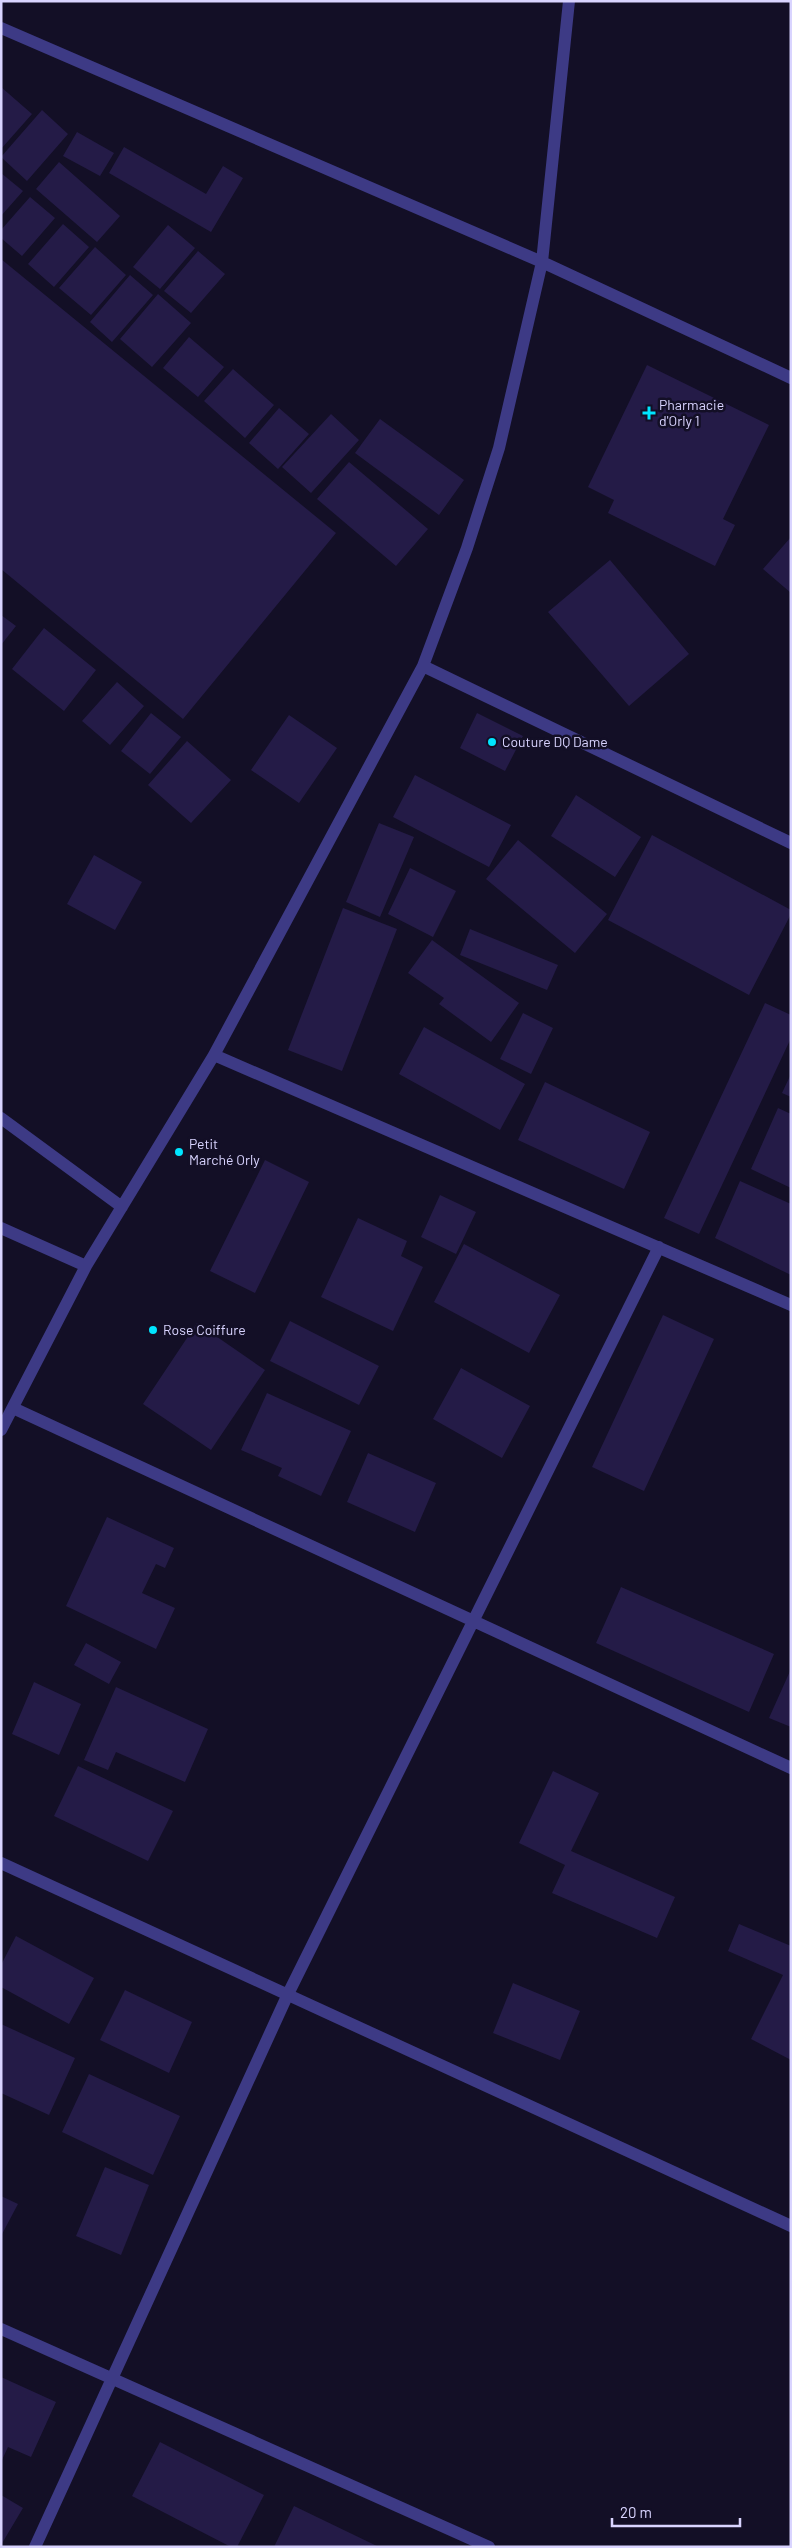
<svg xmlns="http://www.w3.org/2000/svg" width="792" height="2548" font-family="Barlow,sans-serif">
<rect width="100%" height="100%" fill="#130f26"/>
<path fill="#241b47" d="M1 87 32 114 1 149Z
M42 110 68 134 27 181 1 157Z
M77 132 114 153 100 176 63 156Z
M124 147 206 194 223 166 243 178 211 232 109 173Z
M59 162 120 216 97 242 36 189Z
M1 173 23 191 1 216Z
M30 197 55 218 22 256 1 238V230Z
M63 224 89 247 54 287 28 264Z
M168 225 195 248 160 289 133 267Z
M95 247 126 275 91 315 59 288Z
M198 251 225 274 191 313 164 291Z
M1 259 336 533 183 719 1 569Z
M130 275 153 295 112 342 90 322Z
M158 294 191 323 152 367 120 339Z
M189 337 224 367 198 397 163 368Z
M647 365 769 425 723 519 735 525 715 566 608 513 614 500 588 487Z
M233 369 274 405 245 438 204 401Z
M279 408 309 434 278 469 249 443Z
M331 414 359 440 311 493 282 467Z
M380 419 464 480 439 515 355 453Z
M349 462 428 529 396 566 317 499Z
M791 537V593L763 569Z
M610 560 689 654 629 706 548 612Z
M1 615 16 626 1 645Z
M44 628 96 670 64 711 12 669Z
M117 682 144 706 110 745 82 721Z
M151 713 181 737 150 774 121 751Z
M477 713 523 736 505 771 460 748Z
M289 715 337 748 299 803 251 770Z
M187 741 231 780 191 823 148 785Z
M415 775 511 825 489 867 393 817Z
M576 795 641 837 615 877 551 836Z
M379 823 414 837 380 917 346 902Z
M652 835 791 910V914L749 995 608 920Z
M518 840 607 914 575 953 486 879Z
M94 855 142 882 115 930 67 904Z
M410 868 456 891 433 937 388 914Z
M343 908 397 929 342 1071 288 1050Z
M470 929 558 965 547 990 460 955Z
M432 940 519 1003 491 1042 439 1004 444 998 408 973Z
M765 1003 791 1015V1038L699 1234 664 1218Z
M523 1013 553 1028 531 1074 500 1059Z
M424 1027 525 1084 500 1130 399 1074Z
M791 1074V1097L782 1093Z
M545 1082 650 1132 624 1189 518 1140Z
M778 1108 791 1114V1188L751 1169Z
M265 1160 309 1182 255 1293 210 1271Z
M740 1181 791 1204V1275L715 1238Z
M440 1195 476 1212 456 1254 421 1237Z
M358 1218 407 1241 401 1256 423 1267 393 1331 321 1297Z
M464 1244 560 1295 529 1353 434 1302Z
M663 1315 714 1339 644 1491 592 1467Z
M290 1321 379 1366 359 1405 270 1361Z
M197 1323 265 1370 211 1450 143 1404Z
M461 1368 530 1406 502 1458 433 1419Z
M267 1393 351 1431 321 1496 278 1476 282 1468 241 1450Z
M368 1453 436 1483 415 1532 347 1502Z
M107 1517 174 1548 165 1568 156 1564 142 1593 175 1608 156 1649 66 1606Z
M621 1587 774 1654 749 1712 596 1643Z
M86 1643 121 1662 109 1684 74 1665Z
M791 1669V1727L769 1718Z
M34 1682 81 1704 59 1755 12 1734Z
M116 1687 208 1729 185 1782 116 1752 108 1770 84 1760Z
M78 1766 173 1811 148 1861 54 1816Z
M553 1771 599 1793 571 1851 675 1897 657 1938 552 1893 565 1865 519 1843Z
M739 1924 791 1946V2060L751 2039 783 1975 728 1951Z
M16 1936 94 1978 69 2024 1 1987V1965Z
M513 1983 580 2011 560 2060 493 2033Z
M125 1990 192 2022 169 2073 100 2040Z
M1 2024 75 2058 49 2115 1 2093Z
M89 2074 180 2116 153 2175 62 2132Z
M105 2167 149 2185 121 2255 76 2236Z
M1 2196 18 2204 1 2236Z
M1 2377 56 2402 31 2457 8 2447 1 2462Z
M160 2442 264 2495 237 2547H231L132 2496Z
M1 2495 23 2508 1 2545Z
M294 2506 379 2547H274Z"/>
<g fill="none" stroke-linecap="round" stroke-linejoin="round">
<path stroke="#3d3a85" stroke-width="12" d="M1 28 542 262 791 378
M423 666 791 843
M214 1055 791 1305
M1 1118 122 1207
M1 1228 86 1266
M13 1408 791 1768
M1 1430 86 1266 214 1055 423 666 467 548 499 448 542 262 569 1
M1 1863 791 2226
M1 2329 489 2547
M35 2547 288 1994 659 1247"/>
</g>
<g fill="#00e5ff" stroke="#130f26" stroke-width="2">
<path d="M646.5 405.5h5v5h5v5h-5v5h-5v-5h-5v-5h5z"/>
<circle cx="492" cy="742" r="5"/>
<circle cx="179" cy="1152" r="5"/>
<circle cx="153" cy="1330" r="5"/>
</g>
<g text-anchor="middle" stroke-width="5" stroke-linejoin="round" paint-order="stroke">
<g font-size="14" fill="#d9d4ff" stroke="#130f26" text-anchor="start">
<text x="659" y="410">Pharmacie<tspan x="659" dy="16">d'Orly 1</tspan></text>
<text x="502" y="747">Couture DQ Dame</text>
<text x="189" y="1149">Petit<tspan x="189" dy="16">Marché Orly</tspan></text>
<text x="163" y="1335">Rose Coiffure</text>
</g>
</g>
<rect width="792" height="2548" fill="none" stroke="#d9d4ff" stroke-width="5"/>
<path d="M612 2518v8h128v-8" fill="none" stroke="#d9d4ff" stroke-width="2.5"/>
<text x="620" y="2518" font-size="15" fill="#d9d4ff" stroke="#130f26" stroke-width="4" paint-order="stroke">20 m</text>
</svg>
